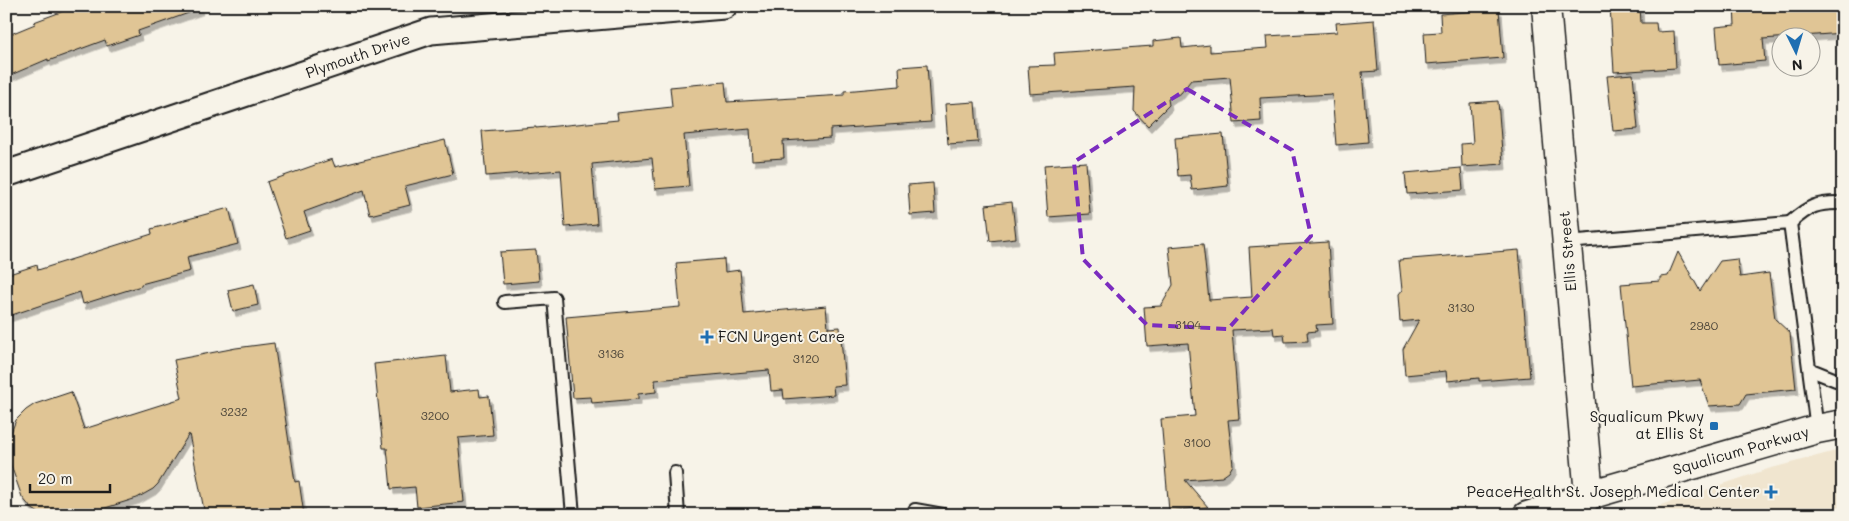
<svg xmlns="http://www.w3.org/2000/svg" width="1849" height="521" font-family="Mali,sans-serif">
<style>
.built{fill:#f0e5cf}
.building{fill:#e0c595;stroke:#1c1c1c;filter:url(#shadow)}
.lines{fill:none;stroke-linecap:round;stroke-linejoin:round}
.service-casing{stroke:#1c1c1c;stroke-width:16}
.minor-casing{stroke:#1c1c1c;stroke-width:29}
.tertiary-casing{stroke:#1c1c1c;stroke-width:31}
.service{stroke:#f7f3e8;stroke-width:12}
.minor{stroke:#f7f3e8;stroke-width:25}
.tertiary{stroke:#f7f3e8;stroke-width:28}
.marked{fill:none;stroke:#7b2cbf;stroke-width:4;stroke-dasharray:10 6;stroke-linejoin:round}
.poi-dot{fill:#1f6fb2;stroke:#f7f3e8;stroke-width:2}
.labels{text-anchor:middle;stroke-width:4;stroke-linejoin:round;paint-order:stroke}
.number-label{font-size:12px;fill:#4d463a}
.street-label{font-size:15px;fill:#1c1c1c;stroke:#f7f3e8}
.poi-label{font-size:15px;fill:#1c1c1c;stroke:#f7f3e8;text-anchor:end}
</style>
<defs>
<filter id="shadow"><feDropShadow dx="3" dy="5.5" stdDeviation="0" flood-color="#0004"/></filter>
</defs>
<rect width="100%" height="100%" fill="#f7f3e8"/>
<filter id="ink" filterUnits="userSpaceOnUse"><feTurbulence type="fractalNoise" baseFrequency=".02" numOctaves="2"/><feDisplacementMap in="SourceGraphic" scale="10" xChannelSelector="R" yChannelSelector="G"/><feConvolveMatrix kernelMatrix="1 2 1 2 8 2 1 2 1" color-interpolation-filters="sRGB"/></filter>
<g filter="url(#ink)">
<polygon class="built" points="1843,449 1843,515 1631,515 1768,469"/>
<g class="building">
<polygon points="77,6 199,6 200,9 138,31 139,35 107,46 105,40 48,61 48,59 6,77 6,36 35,24 34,22"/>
<polygon points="1610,6 1640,6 1641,23 1656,23 1657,32 1674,31 1676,68 1614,72"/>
<polygon points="1734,6 1843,6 1843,33 1763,39 1765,61 1719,65 1716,27 1735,25"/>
<polygon points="1499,9 1503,58 1426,64 1424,33 1441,32 1440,14"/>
<polygon points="1374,20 1378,71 1362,72 1368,142 1336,145 1332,94 1260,98 1261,121 1234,123 1230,77 1191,80 1181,93 1168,99 1169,105 1148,126 1134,111 1135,87 1030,94 1028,66 1055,65 1054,53 1153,46 1153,41 1181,38 1182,48 1210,45 1210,52 1268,48 1267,36 1337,32 1336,23"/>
<polygon points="927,65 931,122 830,129 830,138 783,141 784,158 752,160 750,129 684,135 689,186 655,189 652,158 592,164 597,224 565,227 561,170 486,176 482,131 536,127 536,128 618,120 617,113 672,107 670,87 725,82 727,102 844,95 844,91 900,86 899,67"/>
<polygon points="1633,74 1638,129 1613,131 1607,76"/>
<polygon points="1498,101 1503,164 1462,167 1461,144 1473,143 1470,103"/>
<polygon points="975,102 978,142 948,144 945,104"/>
<polygon points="1223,134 1228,186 1192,190 1190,175 1178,176 1175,138"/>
<polygon points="445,140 453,174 405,186 410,205 370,215 364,190 304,212 310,230 286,238 267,182 332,159 335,167"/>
<polygon points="1086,162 1090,214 1048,217 1044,165"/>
<polygon points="1461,168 1463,190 1407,194 1405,173"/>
<polygon points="933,183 935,213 910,215 908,185"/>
<polygon points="1012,202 1016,238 990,241 986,205"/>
<polygon points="229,208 238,244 187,257 190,271 141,284 141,286 83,304 80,292 6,317 6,275 37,265 38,270 152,234 151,229"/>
<polygon points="1328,242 1333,324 1316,325 1317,331 1307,332 1308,341 1285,342 1284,334 1274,335 1273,328 1232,330 1239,419 1228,420 1233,465 1229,472 1222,477 1185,480 1208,507 1169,511 1161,419 1195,416 1188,343 1147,346 1144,307 1161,306 1173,285 1169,247 1203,244 1209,300 1252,297 1249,247"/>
<polygon points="536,250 539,281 503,284 500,252"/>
<polygon points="1519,250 1530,377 1479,381 1479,378 1447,381 1446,371 1405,375 1403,349 1419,320 1400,322 1398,295 1402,290 1399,260"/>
<polygon points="1678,252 1700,291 1720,261 1737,259 1740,277 1769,273 1775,319 1790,333 1796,389 1746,394 1740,404 1709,406 1700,380 1631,386 1621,284 1660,281 1660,277 1668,276"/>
<polygon points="724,259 725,272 740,270 744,314 826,306 828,328 840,327 845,385 833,386 834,395 784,399 783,390 771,391 769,370 655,380 656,392 638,394 638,399 592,403 591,397 573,398 566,317 680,307 676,263"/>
<polygon points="254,284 258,305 233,311 228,290"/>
<polygon points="274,343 295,482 299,481 304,515 205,515 189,434 158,484 153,489 137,498 83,515 42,515 31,508 22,497 9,460 8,440 16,420 26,410 35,404 71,392 84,429 182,398 174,360 236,348"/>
<polygon points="446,356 450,392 479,389 480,397 489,396 493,435 458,438 464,502 417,507 415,487 391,489 387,448 383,448 374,364"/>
</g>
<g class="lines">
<defs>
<g id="service">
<path d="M1790,223C1809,206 1817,202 1843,203"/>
<polyline points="1567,242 1790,223 1817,429"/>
<polyline points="505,302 554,298 573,515"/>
<polyline points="1811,370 1836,380 1843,379"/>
<polyline points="675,473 678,515"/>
<polyline points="1589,495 1590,515"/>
<polyline points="915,510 943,515"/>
</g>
<g id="minor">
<polyline points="6,174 431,31 724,6"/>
<polyline points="1526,515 1589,495"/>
</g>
<polyline id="tertiary" points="1546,6 1589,495 1817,429 1843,424"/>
</defs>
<use href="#service" class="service-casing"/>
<use href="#minor" class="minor-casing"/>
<use href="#tertiary" class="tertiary-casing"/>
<use href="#service" class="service"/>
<use href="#minor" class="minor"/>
<use href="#tertiary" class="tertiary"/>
</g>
</g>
<path class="marked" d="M1187,89L1292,150L1311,236L1228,329L1147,325L1083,259L1074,162Z"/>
<g class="poi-dot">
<path d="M704.5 329.5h5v5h5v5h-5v5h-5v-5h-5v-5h5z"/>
<rect x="1709" y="421" width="10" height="10" rx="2.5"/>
<path d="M1768.5 484.5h5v5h5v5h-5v5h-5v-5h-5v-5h5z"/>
</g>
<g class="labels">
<g class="number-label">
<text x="1461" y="312">3130</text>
<text x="1188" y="329">3104</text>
<text x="1704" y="330">2980</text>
<text x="611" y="358">3136</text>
<text x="806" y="363">3120</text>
<text x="234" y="416">3232</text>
<text x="435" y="420">3200</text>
<text x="1197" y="447">3100</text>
</g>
<g class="street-label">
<text transform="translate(358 56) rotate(-19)" y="5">Plymouth Drive</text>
<text transform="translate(1568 251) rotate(-95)" y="5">Ellis Street</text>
<text transform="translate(1741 451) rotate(-16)" y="5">Squalicum Parkway</text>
</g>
<g class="poi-label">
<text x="718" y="342" text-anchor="start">FCN Urgent Care</text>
<text x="1704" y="422">Squalicum Pkwy<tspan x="1704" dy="17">at Ellis St</tspan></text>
<text x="1760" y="497">PeaceHealth St. Joseph Medical Center</text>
</g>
</g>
<rect width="1849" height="521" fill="none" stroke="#f7f3e8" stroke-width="25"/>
<rect x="12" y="12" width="1824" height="496" fill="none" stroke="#1c1c1c" stroke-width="2" filter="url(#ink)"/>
<g transform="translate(1796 52) rotate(175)"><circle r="24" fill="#f7f3e8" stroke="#9f9d96"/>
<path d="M0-4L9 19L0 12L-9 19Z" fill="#1f6fb2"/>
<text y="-8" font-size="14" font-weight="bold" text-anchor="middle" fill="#1c1c1c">N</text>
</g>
<path d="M30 484v8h80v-8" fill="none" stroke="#1c1c1c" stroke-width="2.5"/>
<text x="38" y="484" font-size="15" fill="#1c1c1c" stroke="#f7f3e8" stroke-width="4" paint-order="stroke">20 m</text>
</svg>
